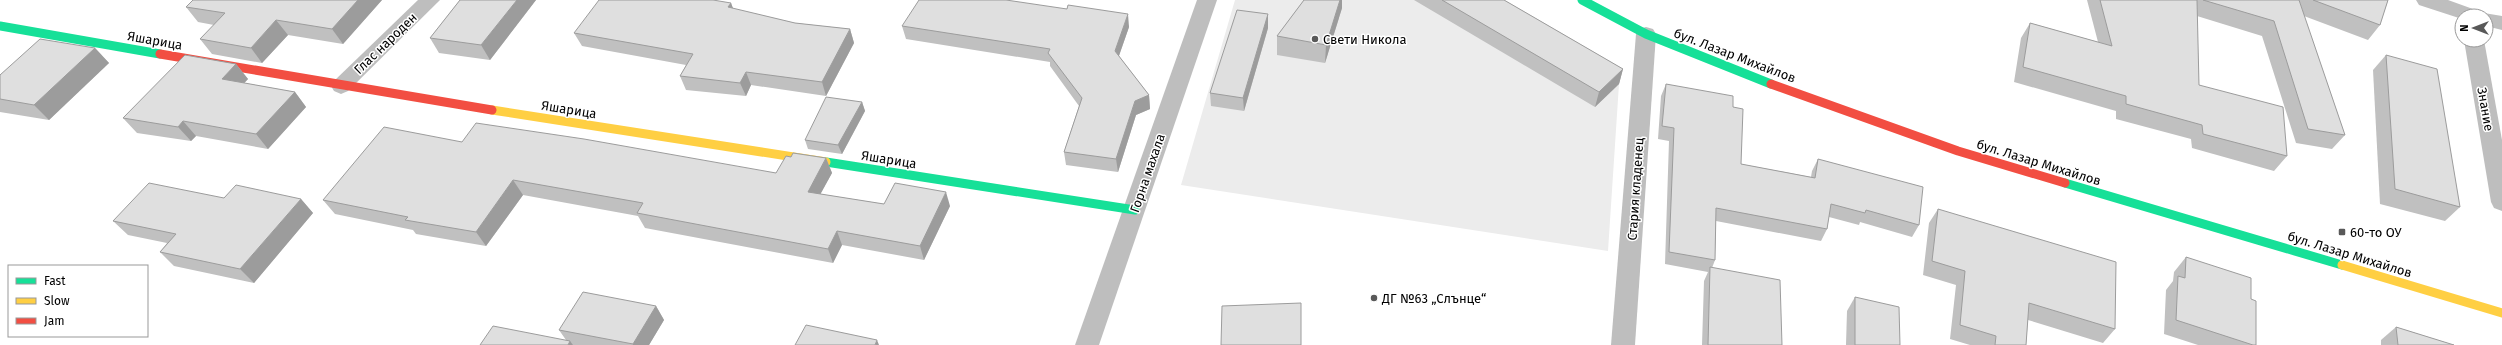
<svg xmlns="http://www.w3.org/2000/svg" width="2502" height="345" font-family="'Fira Sans',sans-serif">
<style>
.green{fill:#ececec}
.lines{fill:none;stroke-linecap:round;stroke-linejoin:round}
.street{fill:#bebebe;fill-rule:evenodd}
.fast{stroke:#16e098;stroke-width:9}
.slow{stroke:#ffcf43;stroke-width:9}
.jam{stroke:#f24e42;stroke-width:9}
.wall{fill:#c0c0c0}
.shaded-wall{fill:#9c9c9c}
.building{fill:#dfdfdf;stroke:#9c9c9c}
.poi-dot{fill:#595959;stroke:#fff;stroke-width:1.5}
.labels{text-anchor:middle;stroke-width:3;stroke-linejoin:round;paint-order:stroke}
.poi-label{font-size:13px;fill:#000;stroke:#fff;text-anchor:start}
.street-label{font-size:13px;fill:#000;stroke:#fff}
</style>
<rect width="100%" height="100%" fill="#fff"/>
<polygon class="green" points="1235,0 1481,0 1509,20 1619,84 1608,251 1181,185"/>
<g class="lines">
<g class="street">
<polygon points="418,0 440,0 348,91 341,94 334,91 331,86 334,81"/>
<polygon points="1197,0 1217,0 1099,345 1075,345"/>
<polygon points="2416,0 2448,0 2484,13 2502,16 2502,30 2486,26 2486,16 2462,16 2462,19 2419,5"/>
<polygon points="1646,27 1653,29 1656,34 1635,345 1611,345 1636,34 1639,29"/>
<polygon points="2464,40 2484,40 2502,140 2502,211 2494,208 2491,202"/>
</g>
<g class="fast">
<polyline points="1582,0 1646,34 1771,84"/>
<polyline points="0,26 160,54"/>
<polyline points="826,162 1135,210"/>
<polyline points="2065,183 2342,265"/>
</g>
<g class="slow">
<polyline points="492,110 826,162"/>
<polyline points="2342,265 2502,313"/>
</g>
<g class="jam">
<polyline points="160,54 492,110"/>
<polyline points="1771,84 1958,151 2065,183"/>
</g>
</g>
<g class="wall">
<polygon points="382,0 343,44 288,35 262,63 212,54 200,39 214,25 198,22 186,7"/>
<polygon points="460,0 536,0 490,60 439,53 430,38"/>
<polygon points="1304,0 1342,0 1342,8 1325,63 1277,55 1277,36"/>
<polygon points="1414,0 1504,0 1623,69 1619,84 1595,107"/>
<polygon points="2087,0 2388,0 2380,25 2368,40 2304,16 2345,135 2332,149 2296,143 2262,36 2197,16 2199,85 2287,156 2274,171 2192,148 2191,139 2116,119 2116,111 2014,82 2021,38 2030,23 2098,42"/>
<polygon points="731,3 733,9 795,23 850,29 854,43 826,96 751,85 746,96 686,90 680,76 686,65 582,46 574,33"/>
<polygon points="1268,14 1268,28 1244,111 1211,106 1210,93"/>
<polygon points="902,26 1129,27 1119,56 1149,95 1150,109 1136,115 1118,172 1066,165 1064,152 1079,106 1050,66 1050,62 906,39"/>
<polygon points="95,48 109,63 49,120 0,112 0,75"/>
<polygon points="2386,55 2460,207 2445,221 2380,204 2373,70"/>
<polygon points="236,64 248,79 244,83 295,92 306,107 268,149 196,136 191,141 137,133 123,118"/>
<polygon points="1666,84 1733,107 1741,164 1811,177 1812,171 1818,159 1919,225 1912,237 1860,222 1859,225 1829,217 1827,229 1821,241 1716,221 1715,260 1712,268 1782,345 1702,345 1704,281 1708,272 1665,264 1669,141 1658,139 1661,96"/>
<polygon points="862,102 865,111 842,154 808,149 805,140"/>
<polygon points="462,142 776,173 791,157 826,158 832,173 820,194 884,204 950,206 924,260 842,245 833,263 645,228 638,216 523,195 486,246 416,234 413,230 335,214 323,200"/>
<polygon points="224,198 301,199 313,213 254,283 174,266 160,252 167,243 128,235 113,221"/>
<polygon points="1938,209 2115,329 2103,343 2028,320 2026,345 1970,345 1950,339 1956,285 1923,275 1929,223"/>
<polygon points="2186,257 2251,299 2256,345 2198,345 2164,334 2166,290 2173,281 2174,272"/>
<polygon points="1855,297 1900,345 1846,345 1847,311"/>
<polygon points="656,306 664,320 649,345 480,345 566,340 559,330"/>
<polygon points="2396,327 2454,345 2381,345 2381,340"/>
</g>
<g class="shaded-wall">
<polygon points="358,0 382,0 343,44 332,29"/>
<polygon points="517,0 536,0 490,60 481,45"/>
<polygon points="1340,0 1342,0 1342,8 1325,63 1326,45"/>
<polygon points="731,3 736,16 728,7"/>
<polygon points="1128,14 1129,27 1116,64 1115,51"/>
<polygon points="1268,14 1268,28 1244,111 1243,98"/>
<polygon points="276,20 288,35 262,63 251,48"/>
<polygon points="850,29 854,43 826,96 822,82"/>
<polygon points="95,48 109,63 49,120 34,105"/>
<polygon points="236,64 248,79 234,94 222,79"/>
<polygon points="1623,69 1619,84 1595,107 1599,92"/>
<polygon points="746,72 751,85 746,96 740,83"/>
<polygon points="295,92 306,107 268,149 256,134"/>
<polygon points="1149,95 1150,109 1136,115 1118,172 1116,159 1135,101"/>
<polygon points="862,102 865,111 842,154 838,145"/>
<polygon points="183,121 196,136 191,141 178,127"/>
<polygon points="826,158 832,173 814,206 808,192"/>
<polygon points="513,180 523,195 486,246 476,232"/>
<polygon points="946,192 950,206 924,260 920,246"/>
<polygon points="301,199 313,213 254,283 240,269"/>
<polygon points="837,231 842,245 833,263 828,249"/>
<polygon points="656,306 664,320 649,345 633,345 633,344"/>
<polygon points="877,340 879,345 875,345"/>
<polygon points="570,341 573,345 568,345"/>
</g>
<g class="building">
<polygon points="193,0 358,0 332,29 276,20 251,48 200,39 225,13 186,7"/>
<polygon points="460,0 517,0 481,45 430,38"/>
<polygon points="599,0 713,0 731,3 728,7 795,23 850,29 822,82 746,72 740,83 680,76 693,54 574,33"/>
<polygon points="919,0 1006,0 1067,9 1068,5 1128,14 1115,51 1149,95 1135,101 1116,159 1064,152 1082,98 1048,53 1050,49 902,26"/>
<polygon points="1304,0 1340,0 1326,45 1277,36"/>
<polygon points="1442,0 1504,0 1623,69 1599,92"/>
<polygon points="2100,0 2197,0 2199,85 2283,107 2287,156 2203,134 2202,125 2126,104 2126,96 2023,67 2030,23 2112,46"/>
<polygon points="2203,0 2299,0 2345,135 2308,129 2274,21"/>
<polygon points="2313,0 2388,0 2380,25"/>
<polygon points="1237,10 1268,14 1243,98 1210,93"/>
<polygon points="40,39 95,48 34,105 0,99 0,75"/>
<polygon points="185,55 236,64 222,79 295,92 256,134 183,121 178,127 123,118"/>
<polygon points="2386,55 2437,69 2460,207 2395,189"/>
<polygon points="1666,84 1733,96 1733,107 1743,109 1741,164 1815,178 1818,159 1923,187 1919,225 1866,210 1865,213 1831,204 1827,229 1716,208 1715,260 1669,252 1674,128 1662,126"/>
<polygon points="826,97 862,102 838,145 805,140"/>
<polygon points="476,123 584,139 776,173 786,156 791,157 793,153 826,158 808,192 884,204 895,183 946,192 920,246 837,231 828,249 637,213 643,203 513,180 476,232 405,220 408,217 323,200 384,127 462,142"/>
<polygon points="149,183 224,198 236,185 301,199 240,269 160,252 176,234 113,221"/>
<polygon points="1938,209 2116,262 2115,329 2029,303 2026,345 1995,345 1996,336 1960,325 1965,271 1932,261"/>
<polygon points="2186,257 2251,278 2251,299 2256,301 2256,345 2253,345 2176,320 2178,276 2185,278"/>
<polygon points="1710,267 1780,280 1782,345 1708,345"/>
<polygon points="583,292 656,306 633,344 559,330"/>
<polygon points="1855,297 1899,307 1900,345 1855,345"/>
<polygon points="1301,303 1301,345 1221,345 1222,306"/>
<polygon points="806,325 877,340 875,345 795,345"/>
<polygon points="493,326 570,341 568,345 480,345"/>
<polygon points="2396,327 2454,345 2398,345"/>
</g>
<g class="poi-dot">
<circle cx="1315" cy="39" r="4"/>
<rect x="2338" y="228" width="8" height="8" rx="2"/>
<circle cx="1374" cy="298" r="4"/>
</g>
<g class="labels">
<g class="poi-label">
<text x="1323" y="44">Свети Никола</text>
<text x="2350" y="237">60-то ОУ</text>
<text x="1382" y="303">ДГ №63 „Слънце“</text>
</g>
<g class="street-label">
<text transform="translate(155 40) rotate(10)" y="5">Яшарица</text>
<text transform="translate(385 43) rotate(-44)" y="5">Глас народен</text>
<text transform="translate(1735 55) rotate(21)" y="5">бул. Лазар Михайлов</text>
<text transform="translate(569 109) rotate(9)" y="5">Яшарица</text>
<text transform="translate(2486 109) rotate(80)" y="5">Знание</text>
<text transform="translate(889 159) rotate(9)" y="5">Яшарица</text>
<text transform="translate(2039 162) rotate(17)" y="5">бул. Лазар Михайлов</text>
<text transform="translate(1147 173) rotate(-71)" y="5">Горна махала</text>
<text transform="translate(1635 189) rotate(-86)" y="5">Стария кладенец</text>
<text transform="translate(2350 254) rotate(17)" y="5">бул. Лазар Михайлов</text>
</g>
</g>
<rect x="8" y="265" width="140" height="72" fill="#ffffff" stroke="#999999"/>
<rect x="16" y="278" width="20" height="6" fill="#16e098" stroke="#999999"/>
<text x="44" y="285" font-size="12" fill="#000000">Fast</text>
<rect x="16" y="298" width="20" height="6" fill="#ffcf43" stroke="#999999"/>
<text x="44" y="305" font-size="12" fill="#000000">Slow</text>
<rect x="16" y="318" width="20" height="6" fill="#f24e42" stroke="#999999"/>
<text x="44" y="325" font-size="12" fill="#000000">Jam</text>
<g transform="translate(2474 28) rotate(270)"><circle r="19" fill="#ffffff" stroke="#999999"/>
<path d="M0-3L7 15L0 10L-7 15Z" fill="#595959"/>
<text y="-6" font-size="11" font-weight="bold" text-anchor="middle" fill="#000000">N</text>
</g>
</svg>
